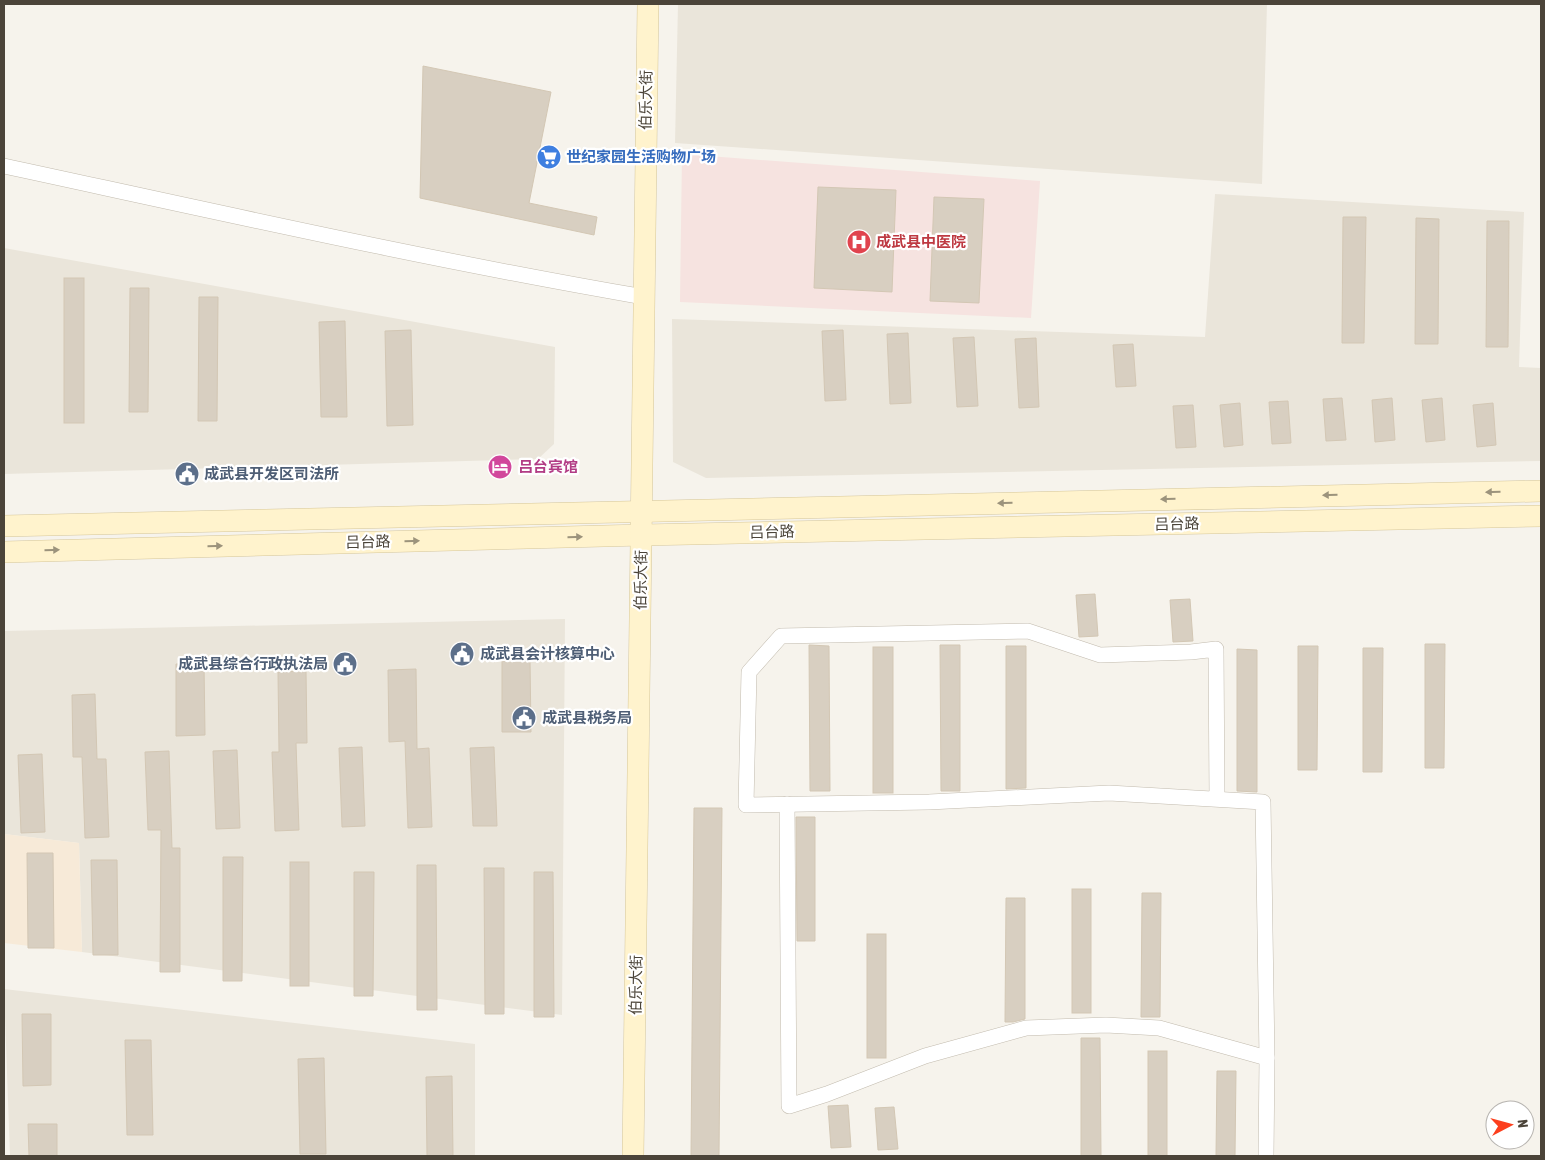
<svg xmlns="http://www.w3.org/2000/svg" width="1545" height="1160" font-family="'Asap Condensed','Noto Sans SC',sans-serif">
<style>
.residential{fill:#eae5da}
.commercial{fill:#f7ead8}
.medical{fill:#f6e3e0}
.building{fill:#d8cfc1;stroke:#d3c7b4}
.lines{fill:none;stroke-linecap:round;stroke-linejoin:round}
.minor-casing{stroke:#c2bbae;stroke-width:16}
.secondary-casing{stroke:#d6c79b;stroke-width:22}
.minor{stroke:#fff;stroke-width:15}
.secondary{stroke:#fff3cd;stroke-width:21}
.oneway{fill:#9c937c}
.labels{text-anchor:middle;stroke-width:4.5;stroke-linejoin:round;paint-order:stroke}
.street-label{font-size:15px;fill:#4b4439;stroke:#fff}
.shop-label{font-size:15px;font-weight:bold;fill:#366cbe;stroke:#fff;text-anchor:start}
.health-label{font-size:15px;font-weight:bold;fill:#be3a42;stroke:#fff;text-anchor:start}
.hotel-label{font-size:15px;font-weight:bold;fill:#b23c85;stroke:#fff;text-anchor:start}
.service-label{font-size:15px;font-weight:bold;fill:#4e5e75;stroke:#fff;text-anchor:start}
</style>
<rect width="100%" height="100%" fill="#f6f3ec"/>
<g class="residential">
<polygon points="678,4 1267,4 1262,184 675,143"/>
<polygon points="1215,194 1524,212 1519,367 1541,368 1541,461 706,478 673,462 672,319 1205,337"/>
<polygon points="4,248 555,347 554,444 538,459 4,474"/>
<polygon points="565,619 562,1015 82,952 79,843 4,834 4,631"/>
<polygon points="4,989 475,1044 475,1156 10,1156"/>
</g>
<polygon class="commercial" points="4,834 79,843 82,952 4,943"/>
<polygon class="medical" points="682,154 1040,181 1031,318 680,302"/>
<g class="building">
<polygon points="423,66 551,92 529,203 597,217 594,235 420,198"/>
<polygon points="818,187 896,190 892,292 814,288"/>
<polygon points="934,197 984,199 979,303 930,301"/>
<polygon points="1343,217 1366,217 1364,343 1342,343"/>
<polygon points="1416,218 1439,219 1438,344 1415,344"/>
<polygon points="1487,221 1509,221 1508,347 1486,347"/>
<rect x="64" y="278" width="20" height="145"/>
<polygon points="130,288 149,288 148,412 129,412"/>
<polygon points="199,297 218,297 217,421 198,421"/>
<polygon points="345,321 347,417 321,417 319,322"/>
<polygon points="411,330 413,425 387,426 385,331"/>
<polygon points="843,330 846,400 825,401 822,331"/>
<polygon points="908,333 911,403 890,404 887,334"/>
<polygon points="974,337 978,406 957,407 953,338"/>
<polygon points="1036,338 1039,407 1019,408 1015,339"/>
<polygon points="1133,344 1136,386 1116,387 1113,345"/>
<polygon points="1342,398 1346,440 1326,441 1323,399"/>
<polygon points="1392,398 1395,440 1375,442 1372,400"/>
<polygon points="1442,398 1445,440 1426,442 1422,400"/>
<polygon points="1288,401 1291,443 1272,444 1269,402"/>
<polygon points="1240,403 1243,445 1224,447 1220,405"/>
<polygon points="1493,403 1496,445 1477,447 1473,405"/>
<polygon points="1193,405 1196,447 1176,448 1173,406"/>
<polygon points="1095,594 1098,636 1079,637 1076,595"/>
<polygon points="1190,599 1193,641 1173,642 1170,600"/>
<polygon points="1425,644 1445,644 1444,768 1425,768"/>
<polygon points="809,645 829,646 830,791 810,791"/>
<polygon points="940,645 960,645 960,791 941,791"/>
<polygon points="1006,646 1026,646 1026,788 1006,789"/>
<polygon points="1298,646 1318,646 1317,770 1298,770"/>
<rect x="873" y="647" width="20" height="146"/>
<polygon points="1363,648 1383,648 1382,772 1363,772"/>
<polygon points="1237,649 1257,650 1257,792 1237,791"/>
<polygon points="530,660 531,732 502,732 502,661"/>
<polygon points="176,664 204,664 205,735 176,736"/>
<polygon points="416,669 417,749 429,748 432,827 408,828 405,741 389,742 388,670"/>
<polygon points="306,671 307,743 296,743 299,830 275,831 272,752 279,752 278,672"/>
<polygon points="95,694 97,759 106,759 109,837 85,838 82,757 73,757 72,695"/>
<polygon points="362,747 365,826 342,827 339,748"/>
<polygon points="494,747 497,826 473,826 470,748"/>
<polygon points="237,750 240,828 216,829 213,751"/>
<polygon points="169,751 172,848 180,848 180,972 160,972 161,830 148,830 145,752"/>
<polygon points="42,754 45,832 21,833 18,755"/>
<polygon points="694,808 722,808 719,1156 691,1156"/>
<polygon points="796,817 815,817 815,941 797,941"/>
<polygon points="27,853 53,853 54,948 28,948"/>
<polygon points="223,857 243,857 242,981 223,981"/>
<polygon points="91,860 117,860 118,955 93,955"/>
<rect x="290" y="862" width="19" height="124"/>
<polygon points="417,865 436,865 437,1010 417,1010"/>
<polygon points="484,868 504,868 504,1014 485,1014"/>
<polygon points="354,872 374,872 373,996 354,996"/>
<polygon points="534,872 553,872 554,1017 534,1017"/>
<rect x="1072" y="889" width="19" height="124"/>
<polygon points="1142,893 1161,893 1160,1017 1141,1017"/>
<polygon points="1006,898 1025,898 1025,1019 1013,1022 1005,1022"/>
<rect x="867" y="934" width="19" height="124"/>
<polygon points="22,1014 51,1014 51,1085 23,1086"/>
<polygon points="1081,1038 1100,1038 1101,1156 1081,1156"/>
<polygon points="125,1040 151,1040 153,1135 127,1135"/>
<rect x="1148" y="1051" width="19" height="105"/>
<polygon points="324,1058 326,1154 300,1154 298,1059"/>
<polygon points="1217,1071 1236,1071 1235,1156 1216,1156"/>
<polygon points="452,1076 453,1156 427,1156 426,1077"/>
<polygon points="848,1105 851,1147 831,1148 828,1106"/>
<polygon points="894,1107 898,1149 878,1150 875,1108"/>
<polygon points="28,1124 57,1124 57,1156 29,1156"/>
</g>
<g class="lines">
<defs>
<g id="minor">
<path d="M4,166C217,212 429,260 644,297"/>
<polyline points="1217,799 1216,649 1191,652 1100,655 1028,631 781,636 749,672 746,805 929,802 1109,793 1263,802 1267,1058"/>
<polyline points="787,804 789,1106 827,1094 925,1056 1026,1028 1106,1025 1159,1028 1267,1058 1266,1156"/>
</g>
<g id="secondary">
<polyline points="4,526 1541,491"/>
<polyline points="4,552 642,535 1541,516"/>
<polyline points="633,1156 648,4"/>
</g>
</defs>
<use href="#minor" class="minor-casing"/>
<use href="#secondary" class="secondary-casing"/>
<use href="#minor" class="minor"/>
<use href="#secondary" class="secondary"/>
</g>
<defs><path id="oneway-solid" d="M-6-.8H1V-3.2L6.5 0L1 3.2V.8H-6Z" transform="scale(1.25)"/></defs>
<g class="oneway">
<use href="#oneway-solid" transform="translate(1493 492) rotate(179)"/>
<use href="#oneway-solid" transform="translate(1330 495) rotate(179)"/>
<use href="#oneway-solid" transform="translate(1168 499) rotate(179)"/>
<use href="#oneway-solid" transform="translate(1005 503) rotate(179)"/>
<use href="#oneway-solid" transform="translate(575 537) rotate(-1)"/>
<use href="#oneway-solid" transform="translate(412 541) rotate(-1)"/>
<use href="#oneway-solid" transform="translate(215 546) rotate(-1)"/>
<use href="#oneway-solid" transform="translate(52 550) rotate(-1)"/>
</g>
<defs>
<symbol id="supermarket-disc" viewBox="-11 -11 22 22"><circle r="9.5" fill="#3f7fe0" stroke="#fff"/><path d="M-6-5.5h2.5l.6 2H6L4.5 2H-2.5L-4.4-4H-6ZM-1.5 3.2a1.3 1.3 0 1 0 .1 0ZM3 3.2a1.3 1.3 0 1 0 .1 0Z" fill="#fff"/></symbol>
<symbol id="hospital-disc" viewBox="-11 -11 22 22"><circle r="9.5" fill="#e0444e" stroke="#fff"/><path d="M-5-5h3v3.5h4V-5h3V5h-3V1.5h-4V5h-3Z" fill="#fff"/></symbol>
<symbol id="hotel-disc" viewBox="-11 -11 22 22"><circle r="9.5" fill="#d1479c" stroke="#fff"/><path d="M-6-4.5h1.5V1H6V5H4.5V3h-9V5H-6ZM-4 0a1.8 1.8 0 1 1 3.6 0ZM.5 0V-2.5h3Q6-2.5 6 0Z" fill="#fff"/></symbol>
<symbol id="civic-disc" viewBox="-11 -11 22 22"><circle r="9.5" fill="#5c6f8a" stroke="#fff"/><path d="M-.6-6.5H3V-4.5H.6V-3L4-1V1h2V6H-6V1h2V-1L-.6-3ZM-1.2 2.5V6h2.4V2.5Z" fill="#fff"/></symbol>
</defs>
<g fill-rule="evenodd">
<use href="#supermarket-disc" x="535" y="143" width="28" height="28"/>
<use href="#hospital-disc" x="845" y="228" width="28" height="28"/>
<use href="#hotel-disc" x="486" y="453" width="28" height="28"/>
<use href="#civic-disc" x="173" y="460" width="28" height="28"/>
<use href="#civic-disc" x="448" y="640" width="28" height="28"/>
<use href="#civic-disc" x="331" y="650" width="28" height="28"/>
<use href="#civic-disc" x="510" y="704" width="28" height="28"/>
</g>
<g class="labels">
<g class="street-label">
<text transform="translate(646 100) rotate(-89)" y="5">伯乐大街</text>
<text transform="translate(1177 524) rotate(-1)" y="5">吕台路</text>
<text transform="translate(772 532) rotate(-1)" y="5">吕台路</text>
<text transform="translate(368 542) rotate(-1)" y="5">吕台路</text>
<text transform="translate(641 580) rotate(-89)" y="5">伯乐大街</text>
<text transform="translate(636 985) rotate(-89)" y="5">伯乐大街</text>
</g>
<g class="shop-label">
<text x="566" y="162">世纪家园生活购物广场</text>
</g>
<g class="health-label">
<text x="876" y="247">成武县中医院</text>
</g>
<g class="hotel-label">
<text x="518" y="472">吕台宾馆</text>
</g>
<g class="service-label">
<text x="204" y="479">成武县开发区司法所</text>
<text x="480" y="659">成武县会计核算中心</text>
<text x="328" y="669" text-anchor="end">成武县综合行政执法局</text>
<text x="542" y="723">成武县税务局</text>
</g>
</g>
<rect width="1545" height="1160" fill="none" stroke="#4b4439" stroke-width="10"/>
<g transform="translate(1510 1125) rotate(84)"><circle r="24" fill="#ffffff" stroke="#b7b4b0"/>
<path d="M0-4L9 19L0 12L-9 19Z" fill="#fc3f1d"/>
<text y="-8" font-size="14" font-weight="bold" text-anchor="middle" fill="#4b4439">N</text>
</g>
</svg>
